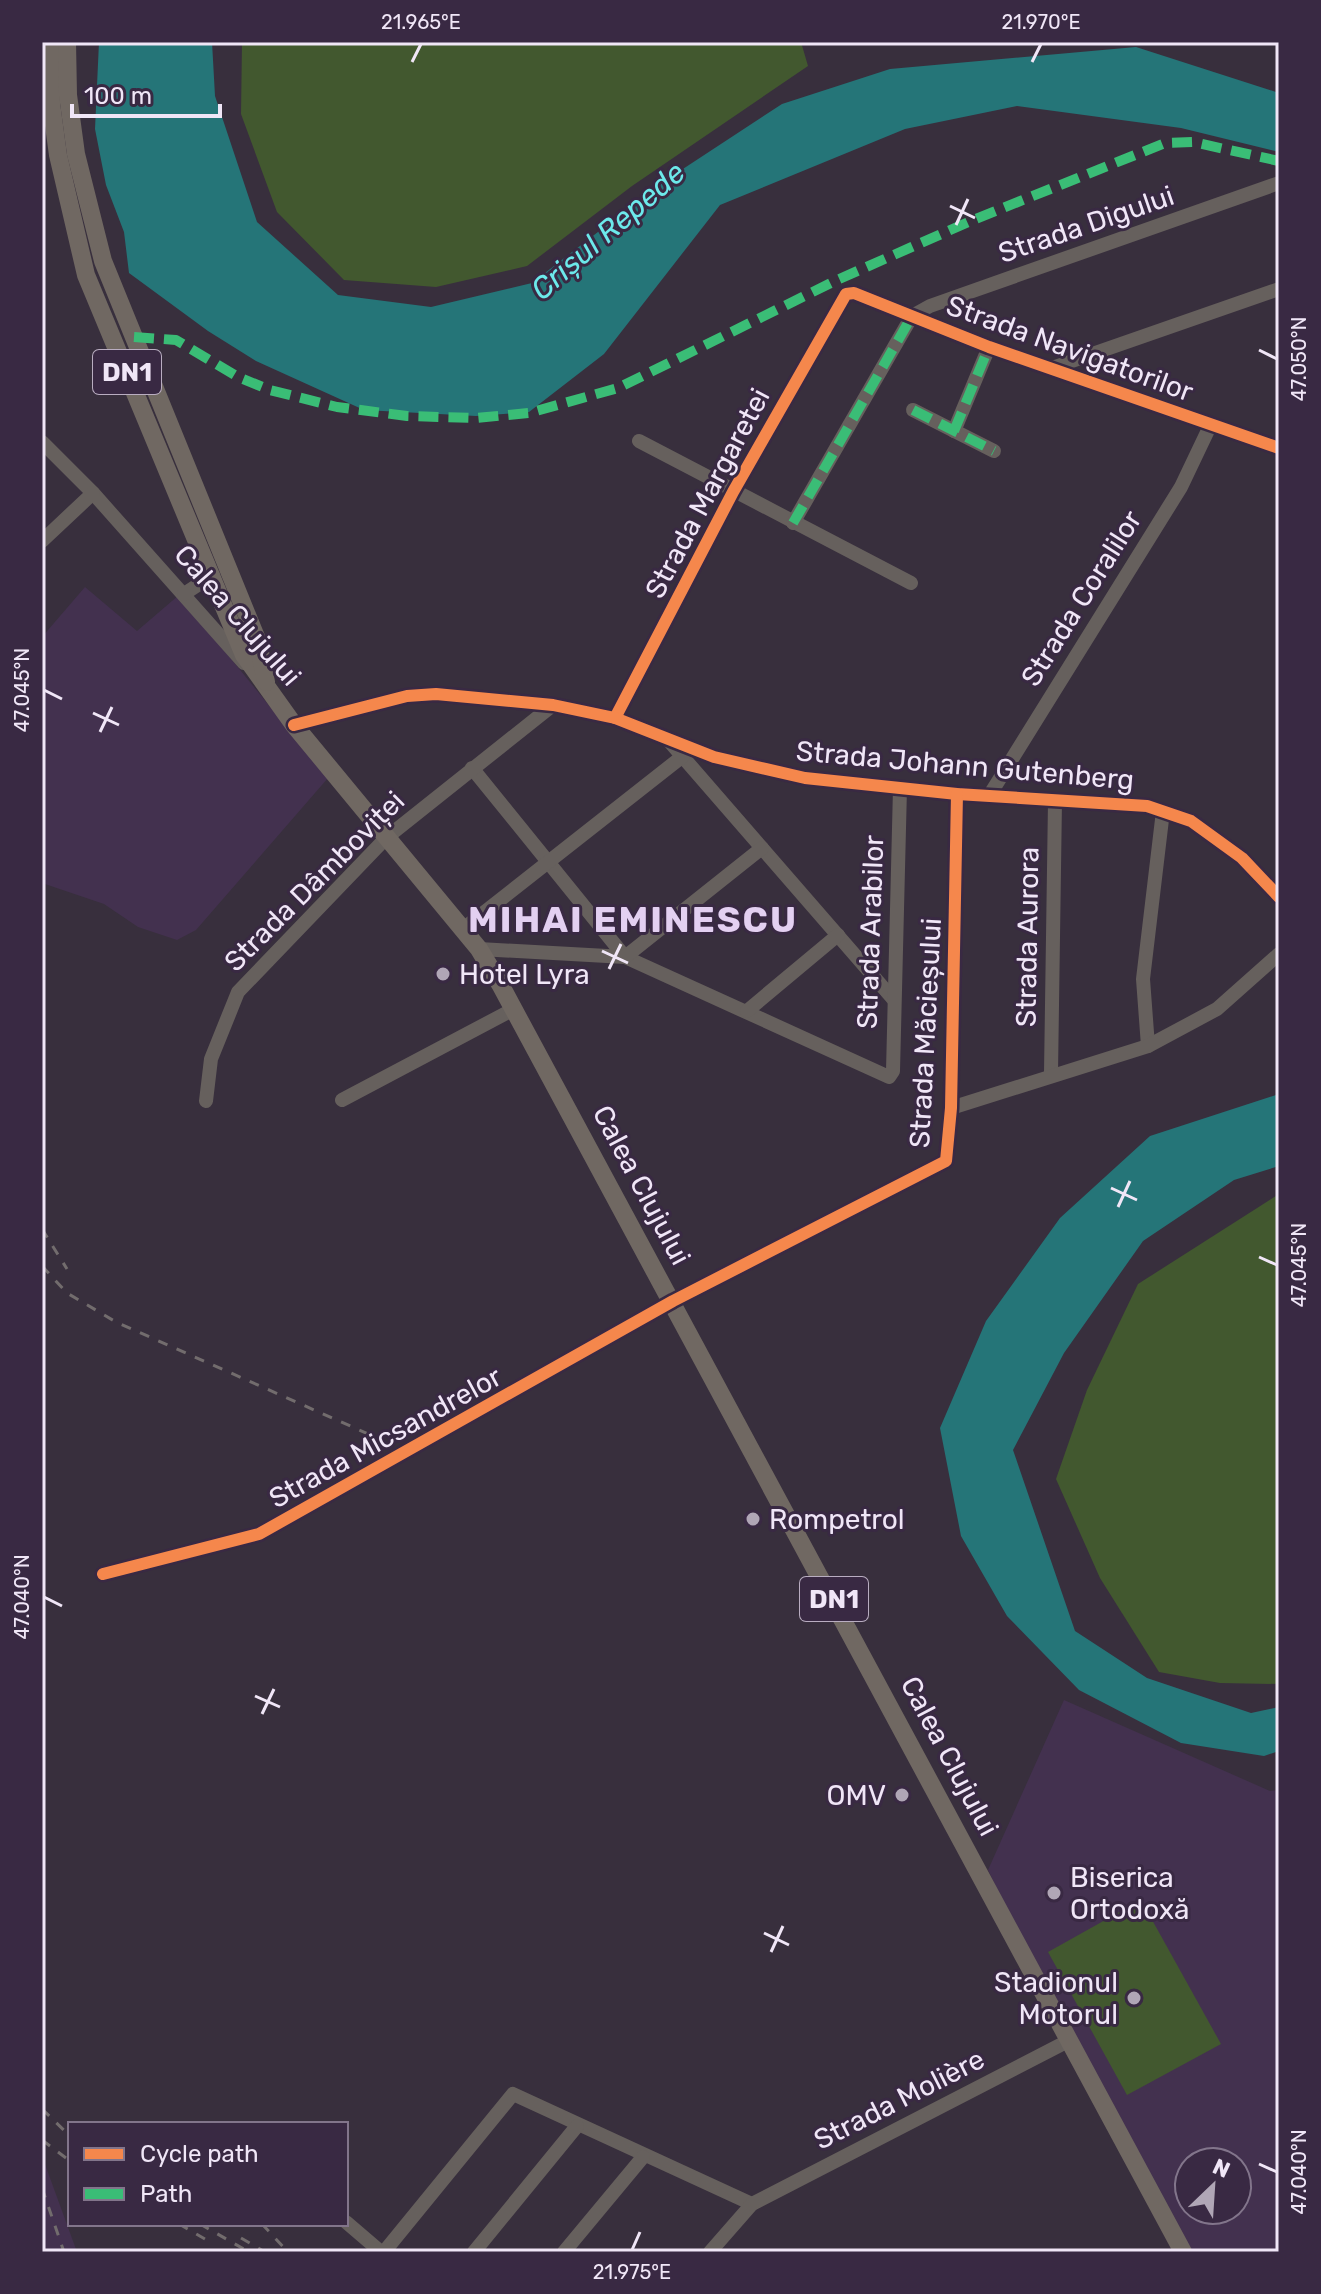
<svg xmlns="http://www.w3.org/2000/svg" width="1321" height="2294" font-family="Rubik,sans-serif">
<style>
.built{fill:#43314f;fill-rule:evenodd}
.green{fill:#42582f}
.water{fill:#257578}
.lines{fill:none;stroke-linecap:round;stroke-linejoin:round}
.minor{stroke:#66605d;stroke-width:14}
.major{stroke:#706862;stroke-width:18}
.rail{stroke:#726c6d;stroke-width:3;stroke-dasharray:10 10;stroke-linecap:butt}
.quiet{stroke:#3abd76;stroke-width:10;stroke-dasharray:20 10;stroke-linecap:butt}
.cycleway-casing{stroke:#392943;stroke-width:17}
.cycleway{stroke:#f5874c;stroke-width:12}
.ticks{fill:none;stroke:#f0e6f7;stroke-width:3}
.poi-dot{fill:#b0a6b6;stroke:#392943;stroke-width:3}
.labels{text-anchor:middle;stroke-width:6;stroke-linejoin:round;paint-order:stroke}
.shield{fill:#392943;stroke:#b9adc1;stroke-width:2}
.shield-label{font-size:26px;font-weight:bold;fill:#f0e6f7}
.street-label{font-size:28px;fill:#f0e6f7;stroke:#392943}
.poi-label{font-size:28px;fill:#f0e6f7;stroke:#392943;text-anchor:start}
.water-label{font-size:30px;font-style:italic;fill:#6ce9eb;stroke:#392943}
.district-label{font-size:36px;font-weight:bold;letter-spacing:2px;fill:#e3d0f1;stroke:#392943}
.neatline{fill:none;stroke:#f0e6f7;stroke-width:3}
.ticks-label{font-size:20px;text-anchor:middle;fill:#f0e6f7}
</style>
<rect width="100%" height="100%" fill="#382f3d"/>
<g class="built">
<polygon points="85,587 137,631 179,595 328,778 196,930 177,940 138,927 104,904 42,883 42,637"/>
<path d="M1064,1700L1270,1791L1279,1790V2252H1185L1070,2040L988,1870ZM1189,2162H1237V2210H1189Z"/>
<polygon points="42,2156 77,2252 42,2252"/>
</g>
<g class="green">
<polygon points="242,42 801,42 808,66 632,186 527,266 436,287 344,280 277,212 241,114"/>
<polygon points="1279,1194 1279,1684 1220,1683 1159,1672 1100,1578 1056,1479 1087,1390 1138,1284"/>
<polygon points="1141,1900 1221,2044 1127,2095 1048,1952"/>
</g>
<g class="water">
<polygon points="99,42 212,42 215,96 257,222 338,295 431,307 532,283 660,184 782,104 890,69 1136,47 1279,93 1279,152 1181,128 1017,106 905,129 720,205 604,354 529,412 476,416 364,410 256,361 208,331 129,273 124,232 106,185 95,129"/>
<polygon points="1279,1094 1279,1166 1234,1180 1143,1241 1064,1353 1013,1450 1075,1631 1147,1678 1251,1713 1279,1707 1279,1751 1264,1756 1181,1743 1079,1690 1007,1616 961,1536 940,1428 986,1321 1060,1218 1150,1136"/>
</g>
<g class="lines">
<g class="minor">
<polyline points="1052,368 1279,289"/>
<polyline points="913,410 994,451"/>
<polyline points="954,431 989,347"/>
<polyline points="639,441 911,583"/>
<polyline points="42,442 93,493 244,663"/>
<polyline points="793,523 912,316 930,306 1279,183"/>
<polyline points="42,541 93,493"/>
<polyline points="184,594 213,575"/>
<polyline points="615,718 733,492 846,294 854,293 989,347 1279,448"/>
<polyline points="294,725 407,696 436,694 553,705 615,718 714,757 805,778 957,794 1147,806 1191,821 1242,858 1279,897"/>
<polyline points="669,741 894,1000"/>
<polyline points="472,768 625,957"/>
<polyline points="989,796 1181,487 1211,424"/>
<polyline points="463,929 683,756"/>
<polyline points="479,949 625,957 889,1077 893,1071 900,788"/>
<polyline points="625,957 762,848"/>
<polyline points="747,1011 838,935"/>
<polyline points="1148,1046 1143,979 1163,811"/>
<polyline points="1051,1073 1055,801"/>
<polyline points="342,1100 514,1009"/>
<polyline points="206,1101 211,1059 238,992 386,838 553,705"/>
<polyline points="951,1108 1148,1046 1217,1009 1279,954"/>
<polyline points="103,1574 259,1534 673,1301 946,1161 951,1108 957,794"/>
<polyline points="346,2222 381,2252"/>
<polyline points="384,2252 513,2094 752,2204"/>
<polyline points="474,2252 577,2126"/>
<polyline points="564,2252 643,2157"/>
<polyline points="710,2252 752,2204 1070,2040"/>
</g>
<g class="major">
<polyline points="50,42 51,103 58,155 86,275 244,655 294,725 479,949 500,984 1183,2252"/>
<polyline points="67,42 68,95 76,154 103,261 258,642 266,682"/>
</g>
<g class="rail">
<polyline points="42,1229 67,1269"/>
<polyline points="42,1266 67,1293 116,1322 375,1437"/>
<polyline points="42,2109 70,2136"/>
<polyline points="42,2140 70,2161"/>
<polyline points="42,2188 64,2252"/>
<polyline points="179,2224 210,2242"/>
<polyline points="200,2224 249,2252"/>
<polyline points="262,2224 288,2252"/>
<polyline points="241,2238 265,2252"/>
</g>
<g class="quiet">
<polyline points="134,337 176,340 238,377 270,390 337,407 407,416 476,418 529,413 618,388 837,280 973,220 1165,143 1193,142 1279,161"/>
<polyline points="913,410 994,451"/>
<polyline points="954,431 989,347"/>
<polyline points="793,523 912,316"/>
</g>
<defs>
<g id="cycleway">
<polyline points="615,718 733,492 846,294 854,293 989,347 1279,448"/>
<polyline points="294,725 407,696 436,694 553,705 615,718 714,757 805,778 957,794 1147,806 1191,821 1242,858 1279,897"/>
<polyline points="103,1574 259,1534 673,1301 946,1161 951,1108 957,794"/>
</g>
</defs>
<use href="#cycleway" class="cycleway-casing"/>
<use href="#cycleway" class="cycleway"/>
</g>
<path class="ticks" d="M412,62L421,44M1032,62L1041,44M950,206L975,218M956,225L968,199M1259,350L1277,359M44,690L62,699M93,713L119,725M100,732L112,707M602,951L628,963M609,969L621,944M1111,1188L1137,1200M1118,1207L1130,1181M1259,1257L1277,1265M44,1597L62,1606M255,1696L280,1707M262,1714L274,1689M764,1933L789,1945M771,1952L783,1926M1259,2164L1277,2172M632,2250L640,2232"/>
<g class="poi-dot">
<circle cx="443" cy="974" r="8"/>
<circle cx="753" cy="1519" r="8"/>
<circle cx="902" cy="1795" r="8"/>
<circle cx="1054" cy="1893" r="8"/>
<circle cx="1134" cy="1998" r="8"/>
</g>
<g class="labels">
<g class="shield">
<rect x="93" y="350" width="68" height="44" rx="6"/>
<rect x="800" y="1577" width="68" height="44" rx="6"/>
</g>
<g class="shield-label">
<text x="127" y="381">DN1</text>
<text x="834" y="1608">DN1</text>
</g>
<g class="street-label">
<text transform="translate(1086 224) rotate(-19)" y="10">Strada Digului</text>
<text transform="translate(1070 348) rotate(20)" y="10">Strada Navigatorilor</text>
<text transform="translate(707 493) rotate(-62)" y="10">Strada Margaretei</text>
<text transform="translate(1081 598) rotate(-58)" y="10">Strada Coralilor</text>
<text transform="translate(238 615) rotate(49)" y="10">Calea Clujului</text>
<text transform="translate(965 765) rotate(5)" y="10">Strada Johann Gutenberg</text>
<text transform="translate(314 881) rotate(-45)" y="10">Strada Dâmboviței</text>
<text transform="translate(870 932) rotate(-88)" y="10">Strada Arabilor</text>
<text transform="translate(1027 937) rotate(-89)" y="10">Strada Aurora</text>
<text transform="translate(925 1033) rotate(-87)" y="10">Strada Măcieșului</text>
<text transform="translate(642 1185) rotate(62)" y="10">Calea Clujului</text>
<text transform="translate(385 1437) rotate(-29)" y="10">Strada Micsandrelor</text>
<text transform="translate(950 1756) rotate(62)" y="10">Calea Clujului</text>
<text transform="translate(899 2099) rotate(-27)" y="10">Strada Molière</text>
</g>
<g class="poi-label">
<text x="459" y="984">Hotel Lyra</text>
<text x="769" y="1529">Rompetrol</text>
<text x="886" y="1805" text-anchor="end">OMV</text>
<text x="1070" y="1887">Biserica<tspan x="1070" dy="32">Ortodoxă</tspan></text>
<text x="1118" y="1992" text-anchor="end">Stadionul<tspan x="1118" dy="32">Motorul</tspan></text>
</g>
<g class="water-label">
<text transform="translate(608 231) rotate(-41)" y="10">Crișul Repede</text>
</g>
<g class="district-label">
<text x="633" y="932">MIHAI EMINESCU</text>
</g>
</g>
<rect width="1321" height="2294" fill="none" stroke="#392943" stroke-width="88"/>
<rect x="68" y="2122" width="280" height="104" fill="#392943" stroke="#82758b" stroke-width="2"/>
<rect x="84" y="2148" width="40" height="12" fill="#f5874c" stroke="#82758b" stroke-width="2"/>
<text x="140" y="2162" font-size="24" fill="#f0e6f7">Cycle path</text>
<rect x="84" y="2188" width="40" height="12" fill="#3abd76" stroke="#82758b" stroke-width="2"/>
<text x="140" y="2202" font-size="24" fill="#f0e6f7">Path</text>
<g transform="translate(1213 2186) rotate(25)"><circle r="38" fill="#392943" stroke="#82758b" stroke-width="2"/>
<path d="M0-6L14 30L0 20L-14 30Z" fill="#b0a6b6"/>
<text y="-12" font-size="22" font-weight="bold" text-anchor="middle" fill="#f0e6f7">N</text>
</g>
<path d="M72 104v12h148v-12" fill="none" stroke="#f0e6f7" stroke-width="4"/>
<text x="84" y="104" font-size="24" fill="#f0e6f7" stroke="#392943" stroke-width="6" paint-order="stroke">100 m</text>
<rect x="44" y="44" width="1233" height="2206" class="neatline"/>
<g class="ticks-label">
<text x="421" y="29">21.965°E</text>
<text x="1041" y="29">21.970°E</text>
<text transform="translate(1299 359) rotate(-90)" y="7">47.050°N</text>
<text transform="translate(22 690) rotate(-90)" y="7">47.045°N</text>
<text transform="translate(1299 1265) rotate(-90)" y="7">47.045°N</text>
<text transform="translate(22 1597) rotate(-90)" y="7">47.040°N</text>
<text transform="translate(1299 2172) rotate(-90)" y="7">47.040°N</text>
<text x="632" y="2279">21.975°E</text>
</g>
</svg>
